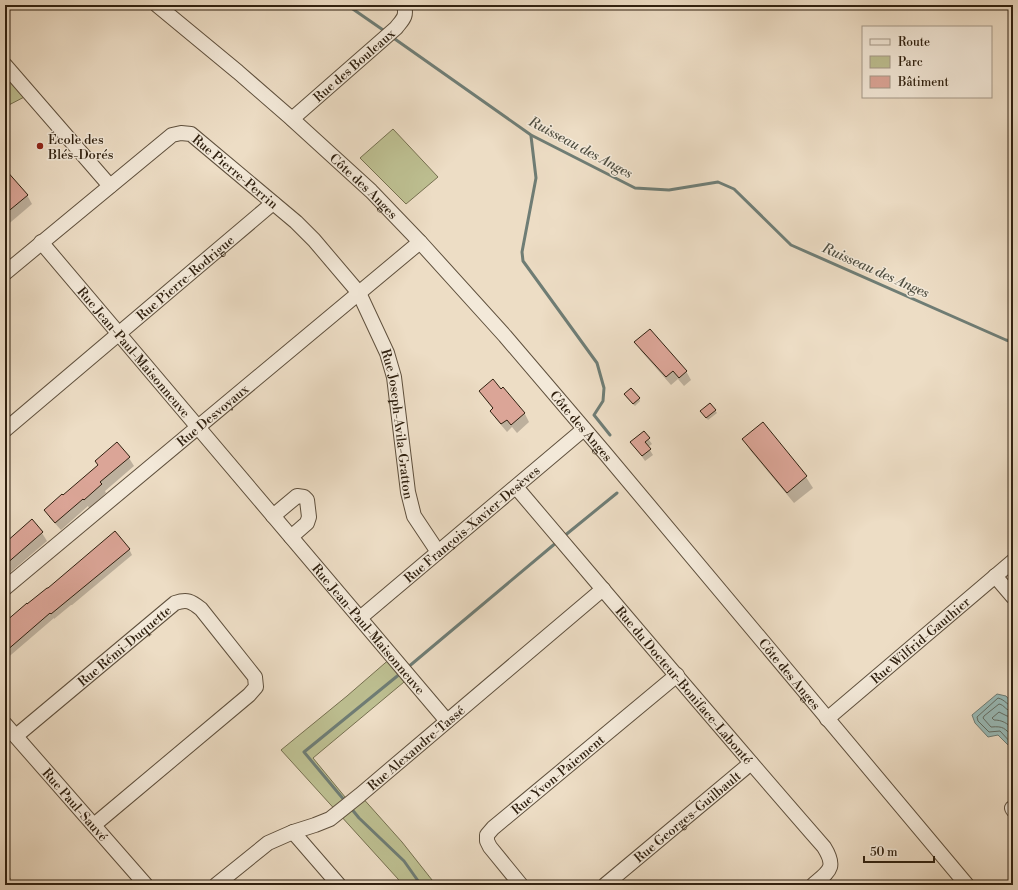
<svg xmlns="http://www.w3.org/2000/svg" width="1018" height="890" font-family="'Libre Bodoni',serif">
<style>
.green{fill:#bdbf91;stroke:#767050}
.water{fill:#99bbb8;stroke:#6f7d75}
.shadow{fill:#0003}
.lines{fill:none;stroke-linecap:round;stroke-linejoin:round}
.shore{stroke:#646e64;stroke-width:1}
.stream{stroke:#6f7d75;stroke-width:3}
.building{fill:#dba597;stroke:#302110}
.minor-casing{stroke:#5f503d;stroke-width:16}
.minor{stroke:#f3e9d9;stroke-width:14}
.rail{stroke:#302110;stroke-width:3;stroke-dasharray:7 7;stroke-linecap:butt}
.poi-dot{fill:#8f2418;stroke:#f3e9d9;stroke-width:1.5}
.labels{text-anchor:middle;stroke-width:3;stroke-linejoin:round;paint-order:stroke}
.street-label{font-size:13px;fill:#302110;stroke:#f3e9d9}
.poi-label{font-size:13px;fill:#302110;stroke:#f3e9d9;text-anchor:start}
.water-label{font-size:14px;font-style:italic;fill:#504f42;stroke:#f3e9d9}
</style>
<rect width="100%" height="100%" fill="#edddc5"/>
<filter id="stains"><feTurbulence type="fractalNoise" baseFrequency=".005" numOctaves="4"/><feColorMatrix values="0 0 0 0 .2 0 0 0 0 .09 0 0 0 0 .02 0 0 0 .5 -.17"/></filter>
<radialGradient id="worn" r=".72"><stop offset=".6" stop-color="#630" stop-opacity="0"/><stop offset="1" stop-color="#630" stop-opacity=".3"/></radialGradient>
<g class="green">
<polygon points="5,70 30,94 5,107"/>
<polygon points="393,129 438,177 406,204 360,158"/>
<polygon points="392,657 410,677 313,758 350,803 360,795 402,842 436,885 402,885 398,879 281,750 347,696"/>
</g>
<polygon class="water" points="997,694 1006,696 1013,704 1013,750 998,735 988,737 975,723 972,715"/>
<g class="shadow">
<polygon points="5,171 27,195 32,204 5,227"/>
<polygon points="636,342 686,371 691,380 684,386 678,379 671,385 641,351"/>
<polygon points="503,389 525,414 529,422 517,433 512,427 507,432 496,419 491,411 493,409 485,399 480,391"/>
<polygon points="626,397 639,398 640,401 635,406"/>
<polygon points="715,410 717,413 708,420 703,414"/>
<polygon points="644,433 652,444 648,447 653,455 645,461 632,442"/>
<polygon points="744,439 806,477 813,488 794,503 750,450"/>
<polygon points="129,458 134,466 105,491 106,493 89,508 88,506 61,530 50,518 45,510 63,497 99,466 96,461"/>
<polygon points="32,521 42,533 47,541 5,577 5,544"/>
<polygon points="129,549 132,555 72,605 71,605 54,619 54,618 5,660 5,623"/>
</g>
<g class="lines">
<g class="shore">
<path d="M1013,706C1007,706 1006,700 998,698L977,717L978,721L989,732L1000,731L1013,745"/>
<path d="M1013,711C1005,711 1005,705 999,704L984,716L983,718L991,727C1004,726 1004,728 1013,737"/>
<path d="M1013,717L1007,716L999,712L992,718L994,720C1002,720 1007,723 1013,729"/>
</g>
<g class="stream">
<polyline points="347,5 386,32"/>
<polyline points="392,37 531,135 635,188 669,190 718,182 734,189 791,245 1006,340 1013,342"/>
<polyline points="531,136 536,178 522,252 523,261 597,363 604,388 603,401 594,415 610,435"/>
<polyline points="563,537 617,493"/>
<polyline points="407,668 557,542"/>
<polyline points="345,801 304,752 401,673"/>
<polyline points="350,807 359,818 404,861 421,885"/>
</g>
</g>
<g class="building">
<polygon points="5,169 28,195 5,214"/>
<polygon points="650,329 687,371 679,378 673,371 666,377 634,342"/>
<polygon points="493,379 501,389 503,387 525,413 511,425 507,420 501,424 490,411 493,408 479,391"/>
<polygon points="631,388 640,398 633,404 624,394"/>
<polygon points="710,403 716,410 706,418 700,411"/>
<polygon points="763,422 807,476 787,493 742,439"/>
<polygon points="644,431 650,438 645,442 651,449 642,456 630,442"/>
<polygon points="117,442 130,457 100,482 102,484 84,500 83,499 55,523 44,510 62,494 63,495 98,465 95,461"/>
<polygon points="32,519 43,532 5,565 5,543"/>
<polygon points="115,531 130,549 68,600 51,614 50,613 5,652 5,622 27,603 27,604 47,588 48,588"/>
</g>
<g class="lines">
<defs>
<g id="minor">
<path id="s1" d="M157,5L238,72L292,119L371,191L420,242L505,336L604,452L967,885"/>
<polyline points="5,65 110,186"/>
<path id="s2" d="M292,119L396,28C403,19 407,17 404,5"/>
<path id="s3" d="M41,242L447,721"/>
<path id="s4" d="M5,273L172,135L181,133L191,134L296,222L314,240L359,293L387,353L394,377L408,492L414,516L438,552"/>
<path id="s5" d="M5,430L273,203"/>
<path id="s6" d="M516,487C618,607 720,728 824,847C837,868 829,871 813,885"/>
<polyline points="273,516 297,496 304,497 307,500 309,517 307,523 291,537"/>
<polyline points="995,576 1013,597"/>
<path id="s7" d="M5,588L420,242"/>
<path id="s8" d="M360,618L584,429"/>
<path id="s9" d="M827,719L1013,561"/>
<path id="s10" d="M5,724L146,885"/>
<path id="s11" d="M16,736L175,603C187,599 191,601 201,609L255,677L256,687L249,695L94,825"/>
<polyline points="1012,808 1013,810"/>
<polyline points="293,832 339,885"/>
<path id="s12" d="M216,885L268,843L293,832L315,825L330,819L360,795L603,589"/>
<path id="s13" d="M521,885L490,847L487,841V835L493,828L677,675"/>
<path id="s14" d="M605,885L751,763"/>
</g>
</defs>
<use href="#minor" class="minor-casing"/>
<use href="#minor" class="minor"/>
<polyline class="rail" points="5,874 14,885"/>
</g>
<circle class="poi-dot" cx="40" cy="146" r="4"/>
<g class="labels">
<g class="street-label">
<text dy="5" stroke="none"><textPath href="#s2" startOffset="82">Rue des Bouleaux</textPath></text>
<text dy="5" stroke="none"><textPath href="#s4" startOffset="294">Rue Pierre-Perrin</textPath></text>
<text dy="5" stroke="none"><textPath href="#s1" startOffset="275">Côte des Anges</textPath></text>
<text dy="5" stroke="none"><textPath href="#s5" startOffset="236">Rue Pierre-Rodrigue</textPath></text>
<text dy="5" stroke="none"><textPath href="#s3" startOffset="144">Rue Jean-Paul-Maisonneuve</textPath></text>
<text dy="5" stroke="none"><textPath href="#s7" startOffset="270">Rue Desvoyaux</textPath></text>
<text dy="5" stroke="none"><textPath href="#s4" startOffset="606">Rue Joseph-Avila-Gratton</textPath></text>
<text dy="5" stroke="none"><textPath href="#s1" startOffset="599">Côte des Anges</textPath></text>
<text dy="5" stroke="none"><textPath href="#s8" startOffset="146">Rue François-Xavier-Desèves</textPath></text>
<text dy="5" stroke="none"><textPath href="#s3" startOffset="507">Rue Jean-Paul-Maisonneuve</textPath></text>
<text dy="5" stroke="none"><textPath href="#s9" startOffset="122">Rue Wilfrid-Gauthier</textPath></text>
<text dy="5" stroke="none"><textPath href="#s11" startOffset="141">Rue Rémi-Duquette</textPath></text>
<text dy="5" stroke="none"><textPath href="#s1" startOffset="923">Côte des Anges</textPath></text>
<text dy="5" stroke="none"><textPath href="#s6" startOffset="260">Rue du Docteur-Boniface-Labonté</textPath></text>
<text dy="5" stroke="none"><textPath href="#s12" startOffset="245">Rue Alexandre-Tassé</textPath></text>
<text dy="5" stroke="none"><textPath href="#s13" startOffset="155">Rue Yvon-Paiement</textPath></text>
<text dy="5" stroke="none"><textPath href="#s10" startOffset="107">Rue Paul-Sauvé</textPath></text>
<text dy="5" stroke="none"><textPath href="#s14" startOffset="107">Rue Georges-Guilbault</textPath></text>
</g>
<g class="poi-label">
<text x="48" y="144">École des<tspan x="48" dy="15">Blés-Dorés</tspan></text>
</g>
<g class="water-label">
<text transform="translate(581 147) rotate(28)" y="5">Ruisseau des Anges</text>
<text transform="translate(876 270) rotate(24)" y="5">Ruisseau des Anges</text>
</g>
</g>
<rect width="1018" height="890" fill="none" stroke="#edddc5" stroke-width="20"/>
<rect x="6" y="6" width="1006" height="878" fill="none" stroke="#302110" stroke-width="2"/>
<rect x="10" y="10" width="998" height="870" fill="none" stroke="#302110"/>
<rect x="862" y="26" width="130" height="72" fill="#f3e9d9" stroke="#a59989"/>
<rect x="870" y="39" width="20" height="6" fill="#f3e9d9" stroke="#a59989"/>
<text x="898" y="46" font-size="12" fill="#302110">Route</text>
<rect x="870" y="56" width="20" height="12" fill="#bdbf91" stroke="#a59989"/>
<text x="898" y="66" font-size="12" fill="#302110">Parc</text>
<rect x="870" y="76" width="20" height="12" fill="#dba597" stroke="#a59989"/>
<text x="898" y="86" font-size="12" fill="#302110">Bâtiment</text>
<path d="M864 856v6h70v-6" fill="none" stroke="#302110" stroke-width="2"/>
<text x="870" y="856" font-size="12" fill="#302110" stroke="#f3e9d9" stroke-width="3" paint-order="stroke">50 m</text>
<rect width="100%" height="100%" filter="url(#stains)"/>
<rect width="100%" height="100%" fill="url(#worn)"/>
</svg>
